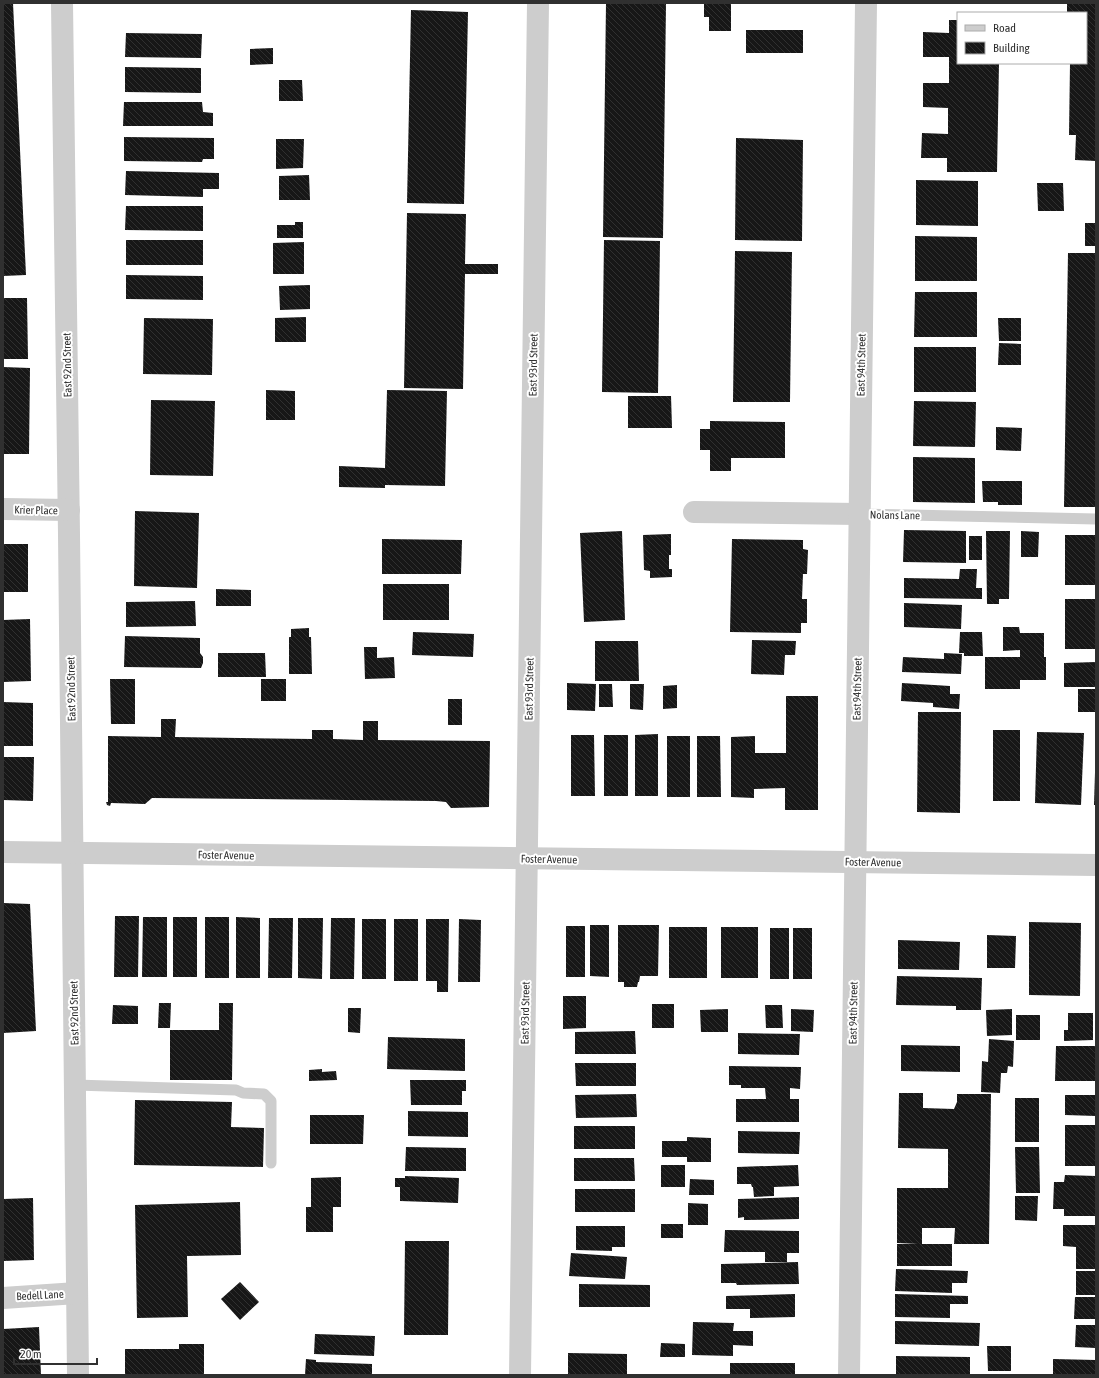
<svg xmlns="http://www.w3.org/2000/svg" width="1099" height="1378" font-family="'Asap Condensed',sans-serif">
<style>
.building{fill:url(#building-back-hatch)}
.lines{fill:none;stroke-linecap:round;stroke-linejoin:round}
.service{stroke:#cdcdcd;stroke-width:11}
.minor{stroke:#cdcdcd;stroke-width:22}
.labels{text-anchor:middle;stroke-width:4;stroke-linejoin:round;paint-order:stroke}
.street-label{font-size:11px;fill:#303030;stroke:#fff}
</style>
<defs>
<pattern id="building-back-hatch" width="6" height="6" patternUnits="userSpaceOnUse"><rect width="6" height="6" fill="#171717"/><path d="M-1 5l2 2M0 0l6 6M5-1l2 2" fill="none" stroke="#303030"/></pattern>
</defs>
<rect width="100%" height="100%" fill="#fff"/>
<g class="building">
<polygon points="3,3 13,3 26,275 3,276"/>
<polygon points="606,3 666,3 663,238 603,237"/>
<polygon points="704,3 731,3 731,31 709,31 709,17 704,17"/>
<polygon points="1067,3 1096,3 1096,161 1075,160 1076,135 1069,135 1070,63 1086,63 1086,13 1067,13"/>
<polygon points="411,10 468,12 464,204 407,203"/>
<polygon points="949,20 958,20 958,63 999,63 997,172 947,172 947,158 921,158 922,133 948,134 948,108 923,107 923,83 949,83 949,57 923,57 923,32 949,33"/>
<rect x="746" y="30" width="57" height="23"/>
<polygon points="126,33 202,34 201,58 125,57"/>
<polygon points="273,48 273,64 250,65 250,49"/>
<polygon points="125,67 201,68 201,93 125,92"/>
<polygon points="279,80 302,80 303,101 279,101"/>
<polygon points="124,102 202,102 203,112 213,113 213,126 123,126"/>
<polygon points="124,137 214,138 214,159 203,159 202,162 124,161"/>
<polygon points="736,138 803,140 802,241 735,240"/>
<polygon points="276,139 304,139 303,168 276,169"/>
<polygon points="126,171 219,173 219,189 203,189 203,197 125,195"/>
<polygon points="309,175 310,200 279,200 279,176"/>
<polygon points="916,180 978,181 978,226 916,225"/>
<polygon points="1037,183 1063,183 1064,211 1038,211"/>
<polygon points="126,206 203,206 203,231 125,230"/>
<polygon points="407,213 466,214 465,264 498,264 498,274 465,274 463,389 404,388"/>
<polygon points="295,222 303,222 303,238 277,238 277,225 295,225"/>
<rect x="1085" y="223" width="11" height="23"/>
<polygon points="915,236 977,237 977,281 915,281"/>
<rect x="126" y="240" width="77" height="25"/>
<polygon points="604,240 660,241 658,393 602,392"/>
<polygon points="304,242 304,274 273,274 273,243"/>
<polygon points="735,251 792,252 790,402 733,402"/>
<polygon points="1068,253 1096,253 1096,507 1064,507"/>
<polygon points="126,275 203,276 203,300 126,299"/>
<polygon points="310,285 310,309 280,310 279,286"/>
<polygon points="915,292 977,292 977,337 914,337"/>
<polygon points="3,298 27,298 28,359 3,359"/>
<polygon points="306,317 306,342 275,342 275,318"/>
<polygon points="144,318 213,319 212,375 143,374"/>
<polygon points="998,318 1021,318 1021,341 999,341"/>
<polygon points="999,343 1021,344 1021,365 998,365"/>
<rect x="914" y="347" width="62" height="45"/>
<polygon points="3,367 30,368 29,454 3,454"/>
<polygon points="266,390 295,391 295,420 266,420"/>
<polygon points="387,390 447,391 445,486 385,485 385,488 339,487 339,466 385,468"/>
<polygon points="628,396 671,396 672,428 628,428"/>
<polygon points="151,400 215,401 213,476 150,475"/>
<polygon points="914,401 976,402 975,447 913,446"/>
<polygon points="710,421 785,422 785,458 731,458 731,471 710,471 710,450 700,450 700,429 710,429"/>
<polygon points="996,427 1022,428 1021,451 996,450"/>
<polygon points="913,457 975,458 975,503 913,502"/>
<polygon points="982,481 1022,481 1022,505 998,505 998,502 983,502"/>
<polygon points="135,511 199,513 197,588 134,586"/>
<polygon points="904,530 966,531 966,563 903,562"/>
<polygon points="622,531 625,620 584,622 580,533"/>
<polygon points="986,531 1010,531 1009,599 999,599 999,604 987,604"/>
<polygon points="1021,531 1039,532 1038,557 1021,557"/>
<polygon points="671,534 671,555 669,555 669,569 672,569 672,577 650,578 650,571 644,570 643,535"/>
<rect x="1065" y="535" width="31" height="50"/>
<rect x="969" y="536" width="13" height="24"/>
<polygon points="382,539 462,540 461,574 382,574"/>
<polygon points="732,539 803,540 803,549 808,550 807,574 803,574 802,599 807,599 807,623 801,623 801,633 730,632"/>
<rect x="3" y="544" width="25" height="48"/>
<polygon points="960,569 977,569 976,588 982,588 982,599 904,598 904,578 959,579"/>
<rect x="383" y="584" width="66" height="36"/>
<polygon points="216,589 251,590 251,606 216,606"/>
<rect x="1065" y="599" width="31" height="50"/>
<polygon points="195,601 196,626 126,627 126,602"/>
<polygon points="904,603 962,605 961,629 904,627"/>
<polygon points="30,619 31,681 3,682 3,620"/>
<polygon points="1003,627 1019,627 1020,633 1044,633 1044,657 1046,657 1046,680 1020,680 1020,689 985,689 985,657 1020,657 1020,650 1003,651"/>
<polygon points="309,628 309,637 311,637 312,674 289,674 289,637 291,637 291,629"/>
<polygon points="413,632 474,634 473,657 412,655"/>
<polygon points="960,632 982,632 983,656 964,656 964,653 959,653"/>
<polygon points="125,636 200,638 200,653 203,657 203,663 201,668 124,667"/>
<polygon points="752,640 796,641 795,655 785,655 784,675 751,674"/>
<polygon points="595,641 638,641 639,681 595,681"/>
<polygon points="364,647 377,647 377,658 394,657 395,678 365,679"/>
<polygon points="218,653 265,653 266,677 218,677"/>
<polygon points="944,653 962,654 961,674 902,672 903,657 944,659"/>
<polygon points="1096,662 1096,687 1064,687 1064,663"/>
<polygon points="110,679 135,679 135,724 111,724"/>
<rect x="261" y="679" width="25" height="22"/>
<polygon points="567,683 596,684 595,711 567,710"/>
<polygon points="902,683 950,686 950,694 960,694 959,709 933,707 933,703 901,701"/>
<polygon points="599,684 612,684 613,707 599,707"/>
<polygon points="630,684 644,684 643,710 630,709"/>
<polygon points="677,685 677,708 663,709 663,686"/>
<rect x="1078" y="689" width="18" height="23"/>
<polygon points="786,696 818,696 818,810 785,810 785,788 754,789 754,798 731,797 731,737 755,736 755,753 786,753"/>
<rect x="448" y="699" width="14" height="26"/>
<polygon points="3,702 33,703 33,746 3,746"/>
<polygon points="918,712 961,712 960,813 917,812"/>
<polygon points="161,719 176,719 175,737 312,739 312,730 333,730 333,739 363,740 363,721 378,721 378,740 490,741 489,807 451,808 446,802 436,801 152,798 145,804 111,803 110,806 107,805 106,802 108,802 108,736 161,737"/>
<rect x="993" y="730" width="27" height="71"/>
<polygon points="1037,732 1084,733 1081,805 1035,803"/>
<polygon points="658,734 658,796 635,796 635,735"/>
<polygon points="571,735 594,735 595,796 571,796"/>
<rect x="604" y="735" width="24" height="61"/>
<rect x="667" y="736" width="23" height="61"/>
<polygon points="697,736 720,736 721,797 697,797"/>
<polygon points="3,757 34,757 33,801 3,800"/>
<polygon points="1095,772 1096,772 1096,805 1094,805"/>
<polygon points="3,903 30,904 36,1031 3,1033"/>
<polygon points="115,916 139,916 138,977 114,977"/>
<polygon points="143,917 167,917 167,977 142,977"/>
<rect x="173" y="917" width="24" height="60"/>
<rect x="205" y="917" width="24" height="61"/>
<polygon points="236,917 260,918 260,978 236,978"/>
<polygon points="269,918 293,918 292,978 268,978"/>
<polygon points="298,918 323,918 322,979 298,978"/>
<polygon points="331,918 355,918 354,979 330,979"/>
<rect x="362" y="919" width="24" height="60"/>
<rect x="394" y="919" width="24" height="62"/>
<polygon points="426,919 449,919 448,992 437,992 437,981 426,981"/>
<polygon points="459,919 481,920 480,982 458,982"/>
<polygon points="1029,922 1081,923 1080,996 1029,995"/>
<polygon points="590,925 609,925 609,977 590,976"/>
<polygon points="618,925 659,925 658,976 640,976 639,982 638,982 637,987 624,987 624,982 618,982"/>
<rect x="566" y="926" width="19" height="51"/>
<rect x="669" y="927" width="38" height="51"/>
<rect x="721" y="927" width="37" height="51"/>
<rect x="770" y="928" width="19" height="51"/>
<rect x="793" y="928" width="19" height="51"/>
<polygon points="987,935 1016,936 1015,968 987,968"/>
<polygon points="898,940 960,942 959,970 898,969"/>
<polygon points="897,976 982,978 981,1010 956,1010 956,1006 896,1005"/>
<polygon points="563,996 586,996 586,1028 563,1029"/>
<polygon points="159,1003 171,1003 170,1028 158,1028"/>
<polygon points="219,1003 233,1003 232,1080 170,1080 170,1030 219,1030"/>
<rect x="652" y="1004" width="22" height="24"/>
<polygon points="113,1005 138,1006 138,1024 112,1024"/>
<polygon points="765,1005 782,1005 783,1028 766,1028"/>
<polygon points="348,1008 361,1008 360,1033 348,1032"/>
<polygon points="728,1009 728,1032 701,1032 700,1010"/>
<polygon points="791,1009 814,1010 813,1032 791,1031"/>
<polygon points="1012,1009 1012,1035 987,1036 986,1010"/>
<polygon points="1068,1013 1093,1013 1093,1040 1064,1041 1064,1030 1068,1030"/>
<rect x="1016" y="1015" width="24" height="25"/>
<polygon points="635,1031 636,1054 575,1054 575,1032"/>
<polygon points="738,1033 800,1034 799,1055 738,1054"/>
<polygon points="388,1037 465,1039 465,1071 387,1069"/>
<polygon points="989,1039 1014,1041 1013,1067 1008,1066 1007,1073 1001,1073 1000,1093 981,1092 982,1061 988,1062"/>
<polygon points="901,1045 960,1046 960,1072 901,1071"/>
<polygon points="1056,1046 1096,1046 1096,1081 1055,1081"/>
<polygon points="575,1063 636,1063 636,1086 576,1086"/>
<polygon points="729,1066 801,1067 800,1089 790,1088 790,1099 799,1099 799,1122 736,1122 736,1099 766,1099 765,1088 741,1088 741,1085 729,1085"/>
<polygon points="322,1069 322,1072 336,1071 337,1080 309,1081 309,1070"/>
<polygon points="410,1080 466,1080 466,1091 462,1091 462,1105 411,1105"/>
<polygon points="899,1093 923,1093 923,1108 954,1109 957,1102 957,1094 991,1094 989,1244 954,1244 955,1228 922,1228 922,1244 952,1244 952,1266 897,1266 897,1244 918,1243 897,1243 897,1188 948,1188 948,1149 898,1148"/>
<polygon points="636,1094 637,1117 576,1118 575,1095"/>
<polygon points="1065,1095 1096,1095 1096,1116 1065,1115"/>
<rect x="1015" y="1098" width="24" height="44"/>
<polygon points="135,1100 232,1102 231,1127 264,1128 263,1167 134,1165"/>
<polygon points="408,1111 468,1112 468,1137 408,1136"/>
<polygon points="310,1115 364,1115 363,1144 310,1144"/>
<rect x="1065" y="1125" width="31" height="41"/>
<rect x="574" y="1126" width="61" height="23"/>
<polygon points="738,1131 800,1132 799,1154 738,1153"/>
<polygon points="687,1137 711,1138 711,1162 687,1162 687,1157 662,1157 662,1141 687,1141"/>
<polygon points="406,1147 466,1148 466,1171 405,1171"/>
<polygon points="1015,1147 1039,1147 1040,1193 1016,1193"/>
<polygon points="574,1158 634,1158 635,1181 574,1181"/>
<rect x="661" y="1165" width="24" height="22"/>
<polygon points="798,1165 799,1186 774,1187 774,1196 754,1197 753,1187 752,1187 751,1184 737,1184 737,1167"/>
<polygon points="1065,1175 1096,1176 1096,1216 1064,1216 1064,1209 1053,1209 1054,1182 1064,1182"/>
<polygon points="405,1176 459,1178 458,1203 400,1201 400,1187 395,1187 395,1178 405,1178"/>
<polygon points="341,1177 341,1207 333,1207 333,1232 306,1232 306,1207 311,1207 311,1178"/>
<polygon points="690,1179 714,1180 714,1195 689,1195"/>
<rect x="575" y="1189" width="60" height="23"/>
<polygon points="1015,1196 1038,1196 1037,1221 1015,1220"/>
<polygon points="799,1197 799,1219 744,1220 744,1217 738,1218 738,1199"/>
<polygon points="33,1198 34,1260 3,1261 3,1199"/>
<polygon points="240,1202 241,1255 187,1256 188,1317 137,1318 135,1205"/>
<polygon points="688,1203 708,1204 708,1225 688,1225"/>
<rect x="661" y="1224" width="22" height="14"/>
<polygon points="1063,1225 1096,1225 1096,1269 1076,1269 1076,1247 1063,1246"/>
<polygon points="576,1226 625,1226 625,1247 612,1247 612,1251 576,1250"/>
<polygon points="725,1230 799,1231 799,1253 787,1253 787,1262 765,1262 765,1252 724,1252"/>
<polygon points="405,1241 449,1241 448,1335 404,1335"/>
<polygon points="571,1253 627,1257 625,1279 569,1276"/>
<polygon points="798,1262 799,1284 737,1285 736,1283 721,1283 721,1264"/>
<polygon points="896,1269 968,1271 967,1283 952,1283 952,1293 895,1291"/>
<rect x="1076" y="1271" width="20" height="24"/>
<polygon points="240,1282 259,1302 240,1320 221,1299"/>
<polygon points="579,1284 650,1285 650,1307 579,1307"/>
<polygon points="795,1294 795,1317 750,1318 750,1309 726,1309 726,1296"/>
<polygon points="895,1294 968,1296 968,1304 950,1304 950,1318 895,1317"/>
<polygon points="1075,1297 1096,1297 1096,1319 1074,1319"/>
<polygon points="895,1321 980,1323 979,1346 895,1344"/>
<polygon points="693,1322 734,1323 733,1331 753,1331 753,1346 733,1345 733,1356 692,1355"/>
<polygon points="1076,1325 1096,1325 1096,1348 1075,1347"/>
<polygon points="39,1327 41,1375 3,1375 3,1329"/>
<polygon points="315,1334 375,1336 374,1356 314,1354"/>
<polygon points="661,1343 685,1344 685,1357 660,1357"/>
<polygon points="179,1344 204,1344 204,1375 125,1375 125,1349 179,1349"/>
<polygon points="987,1346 1011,1346 1011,1371 988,1371"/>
<polygon points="568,1353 627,1354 627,1375 568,1375"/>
<polygon points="896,1356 970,1357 970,1375 896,1375"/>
<polygon points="306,1359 316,1360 316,1362 372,1364 372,1375 305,1375"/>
<polygon points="1053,1359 1096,1360 1096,1375 1053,1375"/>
<rect x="730" y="1363" width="65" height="12"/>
</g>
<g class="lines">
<g class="service">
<polyline points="859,514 1096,519"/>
<polyline points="75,1085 236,1090 243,1093 264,1094 271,1101 271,1163"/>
</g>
<g class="minor">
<polyline points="62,3 69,535 78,1375"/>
<polyline points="3,509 69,510"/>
<polyline points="694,512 859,514"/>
<polyline points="3,852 1096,865"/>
<polyline points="3,1298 77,1293"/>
<polyline points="520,1375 538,3"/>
<polyline points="849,1375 866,3"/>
</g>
</g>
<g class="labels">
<g class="street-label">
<text transform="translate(67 365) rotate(-91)" y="4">East 92nd Street</text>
<text transform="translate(533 365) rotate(-89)" y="4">East 93rd Street</text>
<text transform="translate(861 365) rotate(-89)" y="4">East 94th Street</text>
<text transform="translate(36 510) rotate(1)" y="4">Krier Place</text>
<text transform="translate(895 515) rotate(1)" y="4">Nolans Lane</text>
<text transform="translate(71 689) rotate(-91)" y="4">East 92nd Street</text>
<text transform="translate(529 689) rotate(-89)" y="4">East 93rd Street</text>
<text transform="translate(857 689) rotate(-89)" y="4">East 94th Street</text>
<text transform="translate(226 855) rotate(1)" y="4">Foster Avenue</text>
<text transform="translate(549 859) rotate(1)" y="4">Foster Avenue</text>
<text transform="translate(873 862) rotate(1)" y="4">Foster Avenue</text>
<text transform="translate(74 1013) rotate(-91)" y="4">East 92nd Street</text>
<text transform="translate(525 1013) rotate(-89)" y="4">East 93rd Street</text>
<text transform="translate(853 1013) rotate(-89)" y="4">East 94th Street</text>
<text transform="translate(40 1295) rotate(-3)" y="4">Bedell Lane</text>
</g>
</g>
<rect width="1099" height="1378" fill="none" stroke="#303030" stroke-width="8"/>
<rect x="957" y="12" width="130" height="52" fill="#ffffff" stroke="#acacac"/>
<rect x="965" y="25" width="20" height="6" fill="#cdcdcd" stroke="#acacac"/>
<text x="993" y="32" font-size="12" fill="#303030">Road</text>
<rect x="965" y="42" width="20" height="12" fill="url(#building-back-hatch)" stroke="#acacac"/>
<text x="993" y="52" font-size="12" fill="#303030">Building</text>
<path d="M14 1358v6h83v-6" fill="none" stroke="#303030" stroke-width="2"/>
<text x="20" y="1358" font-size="12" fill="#303030" stroke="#ffffff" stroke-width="3" paint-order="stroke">20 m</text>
</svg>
